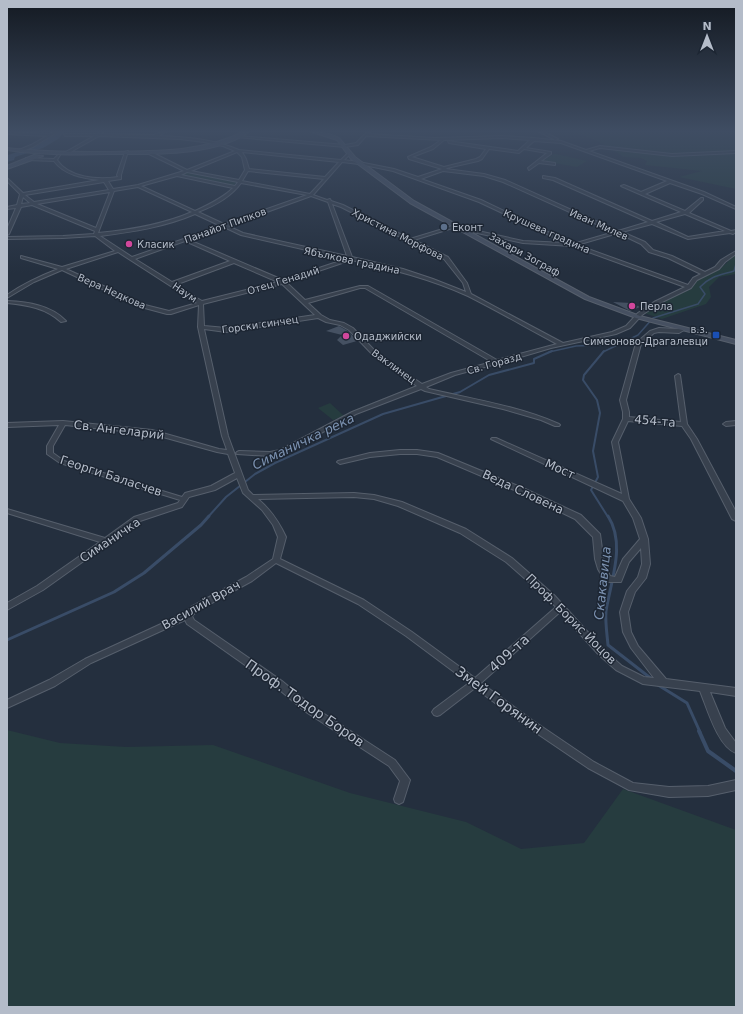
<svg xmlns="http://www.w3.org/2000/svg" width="743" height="1014" font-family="'DejaVu Sans',sans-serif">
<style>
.green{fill:#263c3f}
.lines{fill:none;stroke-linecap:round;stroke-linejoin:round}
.stream-far3{stroke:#394c67;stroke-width:1.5}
.stream-far2{stroke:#394c67;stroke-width:2}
.stream-far1{stroke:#394c67;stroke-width:3}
.stream{stroke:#394c67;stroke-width:4}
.river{fill:#394c67;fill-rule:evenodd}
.building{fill:#455162}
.street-casing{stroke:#565f6c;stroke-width:2}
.secondary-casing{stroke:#565f6c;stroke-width:2}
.street{fill:#38414e;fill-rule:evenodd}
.secondary{fill:#465061;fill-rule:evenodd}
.service-dot{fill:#5c6f8a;stroke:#1d2633;stroke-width:1.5}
.hotel-dot{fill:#d1479c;stroke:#1d2633;stroke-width:1.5}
.transit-dot{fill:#1a4fb4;stroke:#1d2633;stroke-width:1.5}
.labels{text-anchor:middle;stroke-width:3;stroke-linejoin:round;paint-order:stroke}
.far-street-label{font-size:10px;fill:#b4bcc9;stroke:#1d2633}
.far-poi-label{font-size:10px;fill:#b4bcc9;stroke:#1d2633;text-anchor:start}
.street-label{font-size:12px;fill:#b4bcc9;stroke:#1d2633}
.water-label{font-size:13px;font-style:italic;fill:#7c92b1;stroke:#1d2633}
.near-street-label{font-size:14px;fill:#b4bcc9;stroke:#1d2633}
</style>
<rect width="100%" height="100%" fill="#242f3e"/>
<g class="green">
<polygon points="558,131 736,131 736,189 679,177 702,171 645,165 647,161 641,158 624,157 596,140 575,133"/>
<polygon points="554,154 556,154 587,161 577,167 542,161"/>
<polygon points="186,172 236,182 234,186 179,175"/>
<polygon points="736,254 736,274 719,277 709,287 711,297 706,304 662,319 644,313 657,304 691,289 696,279 719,270"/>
<polygon points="330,403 344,416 333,420 318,408"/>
<polygon points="7,730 60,743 126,747 213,745 350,793 466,822 521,849 584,843 623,789 736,830 736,1007 7,1007"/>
</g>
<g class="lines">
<g class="stream-far3">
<polyline points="549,352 576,346 620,344"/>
<path d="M603,352L638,335L653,318L698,304L705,294L700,287C710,276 721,275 734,271L736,264"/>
</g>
<g class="stream-far2">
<polyline points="604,351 584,375 583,380 597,400 600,413 593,451 598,477 591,490 608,517"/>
<polyline points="208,517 226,497 255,474 275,463 383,414 460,392 489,375 534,363 534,359 552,351"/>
</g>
<g class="stream-far1">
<path d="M608,516C626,544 611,580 606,611C605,621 607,634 608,645L653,680"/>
<polyline points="7,640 114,592 144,573 201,525 209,516"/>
<polyline points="658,685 687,703 700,732"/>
</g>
<polyline class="stream" points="699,731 708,751 736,771"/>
<polygon class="river" points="60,131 66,131 58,139 43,148 15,157 14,160 7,162 8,155 38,145"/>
</g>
<g class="building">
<polygon points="613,302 631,303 640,307 630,311"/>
<polygon points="339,326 348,331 357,341 343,345 337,340 342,335 326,331"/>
</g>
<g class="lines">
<defs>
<g id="street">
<polygon points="55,131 59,131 33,147 20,152 19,150 31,145 47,136 7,134 7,132 50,134"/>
<path d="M100,131H104L101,134L154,135L164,131H167L159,136C186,137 213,139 239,150L341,160L349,152L351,153L344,160L359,162L394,169L418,177L442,169L409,159L408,157L431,147L441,140L366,136L358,145L345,147L236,137L238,136L345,145L356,143L368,131L370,132L368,134L435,138L502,136L534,138L561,141L586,150L600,146L672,154L736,151V153L672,156L600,148L589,151L704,192L736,207V209L702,194L670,183L645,194L685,211L701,198H703V200L689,213L731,231L736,230V232L733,234L730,233L688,239L652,224L622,232L645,242L653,250L672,256L705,272L715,267L721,260L736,251V254L725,262L719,269L697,280L691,288L658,304L642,315L630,328L616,334L551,348L500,363V364H496L455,375L426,387L429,389C472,399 518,406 559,424L560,425L559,426H555L541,420L503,409L425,391L421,389L356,414L284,453L270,456L237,454L236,453L237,452L239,451L270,452L280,450L352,412L417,386L373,355L349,330L340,325L326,322L318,318L226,332L204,329L228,436L248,490L253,495L354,493L374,495L402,502L466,529L512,558L554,595L605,651L622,666L644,677L654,678L631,648L623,632L620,612L627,591L638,577L642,564L641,548L629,562L621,582H608L605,581L602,576L598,569L595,559L593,537L575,519L519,492L437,457L417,454H400L370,457L340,464L337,462L338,461L370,453L400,450H417L438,453L523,488L581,515L600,534L604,564L610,576L615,577L623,559L640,539L633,518L623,501L491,439L492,438H496L622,494L612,442L623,419V412L620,400L636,343L650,331L659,328L678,329L680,328H684V330L679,333L659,332L654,333L641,344L626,400L629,412V417L681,422L675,376L678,374L680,375L687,424L697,439L736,512V521L732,519L691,439L682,426L628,421L618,442L629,499L641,518L648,539L650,564L646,578L635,592L628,612L631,632L638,646L666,679L736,688V696L710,692L725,728L736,743V753C718,747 707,708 700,691L643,684L616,670L599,655L560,612L481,683L532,720L594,762L633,783L669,787L708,786L736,780V790L708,796L669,797L629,790L588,768L526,726L475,688L440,715L437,716L434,715L432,712L434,709L469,683L406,636L358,604L276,563L252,581L197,611L192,616L194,620L282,681L312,706L395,760L410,780L403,802L399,804L395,802L394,799L400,781L389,766L306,712L276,687L187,624L185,620L91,663L55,686L7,708V700L49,680L85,659L185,613L191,607L246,577L273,559L278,537L273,525L262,510L243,493L237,478L215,490L189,497L182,507L140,521L43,590L7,610V603L37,586L100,542L7,513V509L105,538L134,517L178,503L180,500L60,463L47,454V446L59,425L7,427V423L63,421L152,430L219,449L227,450L222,436L198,327L199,305L171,314H167L141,307L62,270L34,282L7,298V295C23,284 40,276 58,269L21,258V256L62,267L115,251L95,236L63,238L7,239V237L63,236L94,234L95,231L32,205L21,207L9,234L7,235V229L16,208L7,209V207L17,205L20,194L7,181V178L23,193L99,180C83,178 64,175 54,161L27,160L26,158L54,159L58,155H60L57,160C69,178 98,180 118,177L117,175L125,152L128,151L121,175V179L108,181L113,189L138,185L184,171L147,153V151H149L187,170L235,151L223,146L204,142L180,139L99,136L67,154L64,153L94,136H65L64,134H97ZM502,138L530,140L518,151L448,141L449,143L486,149L480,157L476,159L444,167L412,157L433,149L444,140ZM534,141L561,143L667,181L641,192L624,185L621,186L681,212L652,221L555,178L543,176V178L553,180L648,222L618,231L505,180L484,174L446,169L447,168L478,161L482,159L489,149L519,153L524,149L547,153L528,168L529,170L539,163L555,165V163L541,161L551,154V152L526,148ZM237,152L242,157L245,170L239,180L191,171ZM242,152L339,162L325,177L249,169L246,159ZM342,162L359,164L393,171L479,202L566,243L523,241L460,227H459V229L523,243L572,246L685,287L654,302L638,313L626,326L612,332L563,343L471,294L467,283L448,257L414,240L456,227V225L410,239L343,205L331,201L330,199L327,200L313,195ZM248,171L324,179L310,194L242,181ZM443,171L484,176L503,182L614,232L573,244L481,200L421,179ZM187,172L238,182L235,186L181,175ZM177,176L233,188C223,198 208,205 195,211L141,186ZM104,182L109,190L34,202L25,195ZM241,183L307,195L224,224L198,212C214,206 231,197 241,183ZM138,187L192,212C162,225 130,230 98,233L114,191ZM110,192L96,228L37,204ZM311,196L328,202L347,256L243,233L228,226ZM23,197L30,203L21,204ZM332,204L341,207L444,259L463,283L466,292L433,279L403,269L352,257ZM195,214L221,226L132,257L100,236C132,232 165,227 195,214ZM685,214L725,231L688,237L656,222ZM224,227L241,235L346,259L283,280L189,240ZM618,233L641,244L649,252L668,258L701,274L693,278L688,285L577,245ZM185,241L230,261L172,282L135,259ZM118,252L197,303L169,311L145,305L66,269ZM351,260C391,269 431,279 468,296C498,311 527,328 557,344L497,360L368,286H360L305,300L286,282ZM234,263L278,282L202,301L175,285ZM282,284L315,315L226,328L204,326L203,304ZM360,288H365L492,362L451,373L422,384L377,353L353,328L344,323L330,320L321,315L308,303ZM65,425L152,434L217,452L228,454L235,473L211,486L185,493L182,497L64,461L53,453V446ZM354,497L374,499L398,506L460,533L506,562L548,599L556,607L475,678L412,632L364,600L280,559L286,537C279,522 271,510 258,499Z"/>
<polygon points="538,131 542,131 558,139 555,140"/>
<path d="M7,301C28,302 51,305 66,321L61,322C46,308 27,305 7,303Z"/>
<polygon points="736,421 736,425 726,426 723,424 726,422"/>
</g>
<g id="secondary">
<path d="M245,131H250C216,157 149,154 108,154C74,155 40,155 7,150V148C40,152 72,152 105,152C153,151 202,153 245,131Z"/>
<polygon points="309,131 329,134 339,138 355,157 414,201 589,297 640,316 736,340 736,344 636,318 585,299 410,203 351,159 337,140"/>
<polygon points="34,155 43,156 7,169 7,166"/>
</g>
</defs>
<use href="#street" class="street-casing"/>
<use href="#secondary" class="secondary-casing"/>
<use href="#street" class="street"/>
<use href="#secondary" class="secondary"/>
</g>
<linearGradient id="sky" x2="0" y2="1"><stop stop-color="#141a22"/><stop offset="0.48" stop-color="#3f4d63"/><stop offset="1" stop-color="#3f4d63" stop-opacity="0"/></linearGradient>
<rect width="743" height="273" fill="url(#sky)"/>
<circle class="service-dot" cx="444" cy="227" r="4"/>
<g class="hotel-dot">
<circle cx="129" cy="244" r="4"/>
<circle cx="632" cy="306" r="4"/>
<circle cx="346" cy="336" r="4"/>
</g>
<rect class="transit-dot" x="712" y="331" width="8" height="8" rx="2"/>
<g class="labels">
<g class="far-street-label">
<text transform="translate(599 224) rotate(24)" y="4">Иван Милев</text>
<text transform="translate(225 225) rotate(-20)" y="4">Панайот Пипков</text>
<text transform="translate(547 231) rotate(24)" y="4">Крушева градина</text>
<text transform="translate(398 234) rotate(27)" y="4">Христина Морфова</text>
<text transform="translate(525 254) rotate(29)" y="4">Захари Зограф</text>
<text transform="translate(352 260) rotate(12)" y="4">Ябълкова градина</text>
<text transform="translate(283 280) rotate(-17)" y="4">Отец Генадий</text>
<text transform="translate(112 291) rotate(24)" y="4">Вера Недкова</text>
<text transform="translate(185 292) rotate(34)" y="4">Наум</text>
<text transform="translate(260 324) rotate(-8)" y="4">Горски синчец</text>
<text transform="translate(494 363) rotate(-16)" y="4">Св. Горазд</text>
<text transform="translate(394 366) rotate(36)" y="4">Ваклинец</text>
</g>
<g class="far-poi-label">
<text x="452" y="231">Еконт</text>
<text x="137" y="248">Класик</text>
<text x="640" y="310">Перла</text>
<text x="708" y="333" text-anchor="end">в.з.<tspan x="708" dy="12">Симеоново-Драгалевци</tspan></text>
<text x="354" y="340">Одаджийски</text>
</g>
<g class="street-label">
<text transform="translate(655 421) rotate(5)" y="4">454-та</text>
<text transform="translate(119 430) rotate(7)" y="4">Св. Ангеларий</text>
<text transform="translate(560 469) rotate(24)" y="4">Мост</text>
<text transform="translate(111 476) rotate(18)" y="4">Георги Баласчев</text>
<text transform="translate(523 492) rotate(25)" y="4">Веда Словена</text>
<text transform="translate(110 540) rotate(-34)" y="4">Симаничка</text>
<text transform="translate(201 605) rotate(-29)" y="4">Василий Врач</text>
<text transform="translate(571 619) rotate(45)" y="4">Проф. Борис Йоцов</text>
</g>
<g class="water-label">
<text transform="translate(303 441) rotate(-26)" y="5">Симаничка река</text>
<text transform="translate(602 583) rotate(-84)" y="5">Скакавица</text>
</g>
<g class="near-street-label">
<text transform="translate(509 653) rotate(-42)" y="5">409-та</text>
<text transform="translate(499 700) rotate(36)" y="5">Змей Горянин</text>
<text transform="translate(305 703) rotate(35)" y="5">Проф. Тодор Боров</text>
</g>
</g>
<rect width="743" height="1014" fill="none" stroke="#b4bcc9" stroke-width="16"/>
<g transform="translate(707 36)" stroke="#1d2633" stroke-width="3" paint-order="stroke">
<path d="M0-3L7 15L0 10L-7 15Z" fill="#b4bcc9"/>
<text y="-6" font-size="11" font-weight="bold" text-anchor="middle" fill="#b4bcc9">N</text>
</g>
</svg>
